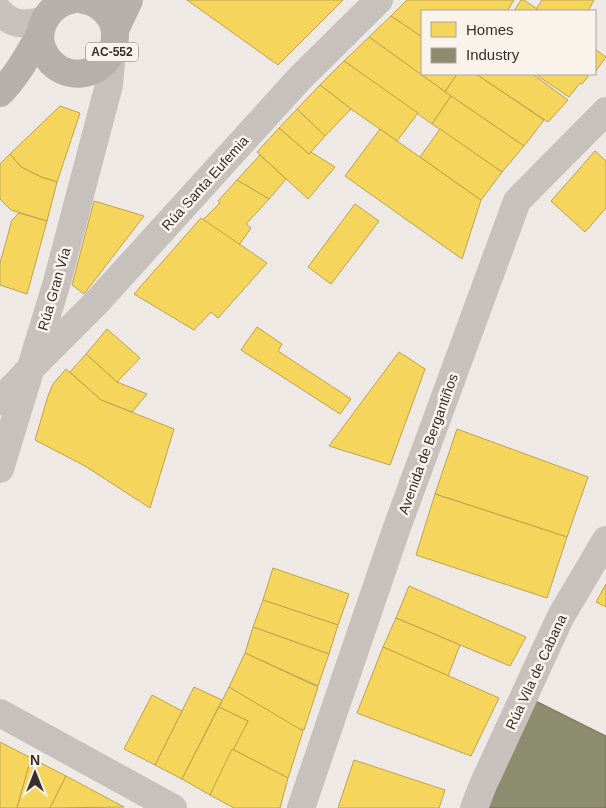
<svg xmlns="http://www.w3.org/2000/svg" width="606" height="808" font-family="Arial,sans-serif">
<style>
.homes{fill:#f6d55c;stroke:#bda34d}
.industry{fill:#8c8c6e;stroke:#73705a}
.lines{fill:none;stroke-linecap:round;stroke-linejoin:round}
.minor{stroke:#c7c1bd;stroke-width:28}
.major{stroke:#b6afac;stroke-width:28}
.labels{text-anchor:middle;stroke-width:5;stroke-linejoin:round;paint-order:stroke}
.shield{fill:#faf3ec;stroke:#726965;stroke-width:1}
.shield-label{font-size:12px;font-weight:bold;fill:#382e2b}
.street-label{font-size:14px;fill:#382e2b;stroke:#faf3ec}
</style>
<rect width="100%" height="100%" fill="#eee9e4"/>
<g class="homes">
<polygon points="187,0 343,0 278,65"/>
<polygon points="407,0 514,0 507,11 422,11 422,37 391,16"/>
<polygon points="521,0 524,0 540,11 514,11"/>
<polygon points="542,0 594,0 588,11 540,11 536,9"/>
<polygon points="391,16 422,37 422,74 457,74 445,92 369,37"/>
<polygon points="369,37 451,96 432,124 344,61"/>
<polygon points="595,49 606,57 595,72"/>
<polygon points="344,61 418,113 397,141 351,109 320,85"/>
<polygon points="457,74 476,74 544,120 524,146 445,92"/>
<polygon points="476,74 532,74 568,100 548,122"/>
<polygon points="535,74 590,74 582,84 580,83 569,97"/>
<polygon points="320,85 351,109 325,136 297,109"/>
<polygon points="451,96 524,146 502,172 432,124"/>
<polygon points="60,106 80,113 57,182 41,177 21,167 10,154"/>
<polygon points="297,109 325,136 309,154 279,128"/>
<polygon points="279,128 309,154 311,152 335,167 308,199 257,152"/>
<polygon points="380,129 481,200 462,259 345,176"/>
<polygon points="440,129 502,172 481,200 420,157"/>
<polygon points="595,151 606,161 606,208 585,232 551,201"/>
<polygon points="10,154 21,167 41,177 57,182 47,221 11,210 0,199 0,164"/>
<polygon points="260,155 286,179 269,199 237,180"/>
<polygon points="237,180 269,199 246,224 251,228 239,245 203,220 220,203 218,201"/>
<polygon points="94,201 144,216 84,294 72,285"/>
<polygon points="355,204 379,221 331,284 308,267"/>
<polygon points="19,213 47,221 27,294 0,285 0,263 12,220"/>
<polygon points="201,218 267,263 218,318 211,312 194,330 134,294"/>
<polygon points="257,327 282,344 278,351 351,399 340,414 241,350"/>
<polygon points="107,329 140,358 117,382 86,354"/>
<polygon points="399,352 425,369 390,465 329,446"/>
<polygon points="86,354 117,382 147,394 132,412 101,400 70,372"/>
<polygon points="66,369 101,400 174,429 150,508 85,466 35,440 48,396 53,384"/>
<polygon points="457,429 588,477 567,537 435,494"/>
<polygon points="435,494 567,537 547,598 416,555"/>
<polygon points="273,568 349,594 338,625 263,600"/>
<polygon points="606,584 606,607 596,602"/>
<polygon points="409,586 526,637 510,666 396,618"/>
<polygon points="263,600 338,625 329,654 253,627"/>
<polygon points="396,618 460,645 448,676 383,647"/>
<polygon points="253,627 329,654 318,686 245,653"/>
<polygon points="383,647 499,698 471,756 357,713"/>
<polygon points="245,653 318,687 304,730 301,729 300,730 229,687"/>
<polygon points="194,687 222,700 182,779 155,765"/>
<polygon points="229,687 303,731 288,778 232,749 248,721 219,707"/>
<polygon points="152,695 182,711 155,765 124,749"/>
<polygon points="219,707 248,721 210,795 182,779"/>
<polygon points="0,742 31,758 17,808 0,808"/>
<polygon points="232,749 288,778 280,808 234,808 210,795"/>
<polygon points="31,758 66,776 50,808 17,808"/>
<polygon points="354,760 445,790 439,808 338,808"/>
<polygon points="66,776 124,807 50,808"/>
</g>
<polygon class="industry" points="528,697 606,736 606,808 478,808"/>
<g class="lines">
<g class="minor">
<path d="M0,12C14,27 25,24 43,21"/>
<polyline points="0,401 32,367 96,303 300,78 379,0"/>
<polyline points="0,469 57,282 109,85 112,52"/>
<polyline points="0,713 173,808"/>
<polyline points="301,808 396,530 517,201 606,111"/>
<polyline points="474,808 483,785 561,616 606,540"/>
</g>
<g class="major">
<path d="M71,0C67,1 63,2 60,4C45,13 35,33 43,50C60,89 116,77 115,34C115,28 113,21 109,16C103,7 95,2 84,0"/>
<polyline points="115,30 129,0"/>
<path d="M0,93C17,76 28,55 40,34"/>
</g>
</g>
<g class="labels">
<rect class="shield" x="86" y="42.5" width="52" height="19" rx="4"/>
<g class="shield-label">
<text x="112" y="56">AC-552</text>
</g>
<g class="street-label">
<text transform="translate(205 183) rotate(-48)" y="5">Rúa Santa Eufemia</text>
<text transform="translate(54 289) rotate(-74)" y="5">Rúa Gran Vía</text>
<text transform="translate(428 444) rotate(-70)" y="5">Avenida de Bergantiños</text>
<text transform="translate(536 672) rotate(-65)" y="5">Rúa Vila de Cabana</text>
</g>
</g>
<rect x="421" y="10" width="175" height="65" fill="#faf3ec" stroke="#aca49f"/>
<rect x="431" y="22" width="25" height="15" fill="#f6d55c" stroke="#aca49f"/>
<text x="466" y="35" font-size="15" fill="#382e2b">Homes</text>
<rect x="431" y="48" width="25" height="15" fill="#8c8c6e" stroke="#aca49f"/>
<text x="466" y="60" font-size="15" fill="#382e2b">Industry</text>
<g transform="translate(35 773)" stroke="#faf3ec" stroke-width="4" paint-order="stroke">
<path d="M0-4L9 19L0 12L-9 19Z" fill="#382e2b"/>
<text y="-8" font-size="14" font-weight="bold" text-anchor="middle" fill="#382e2b">N</text>
</g>
</svg>
